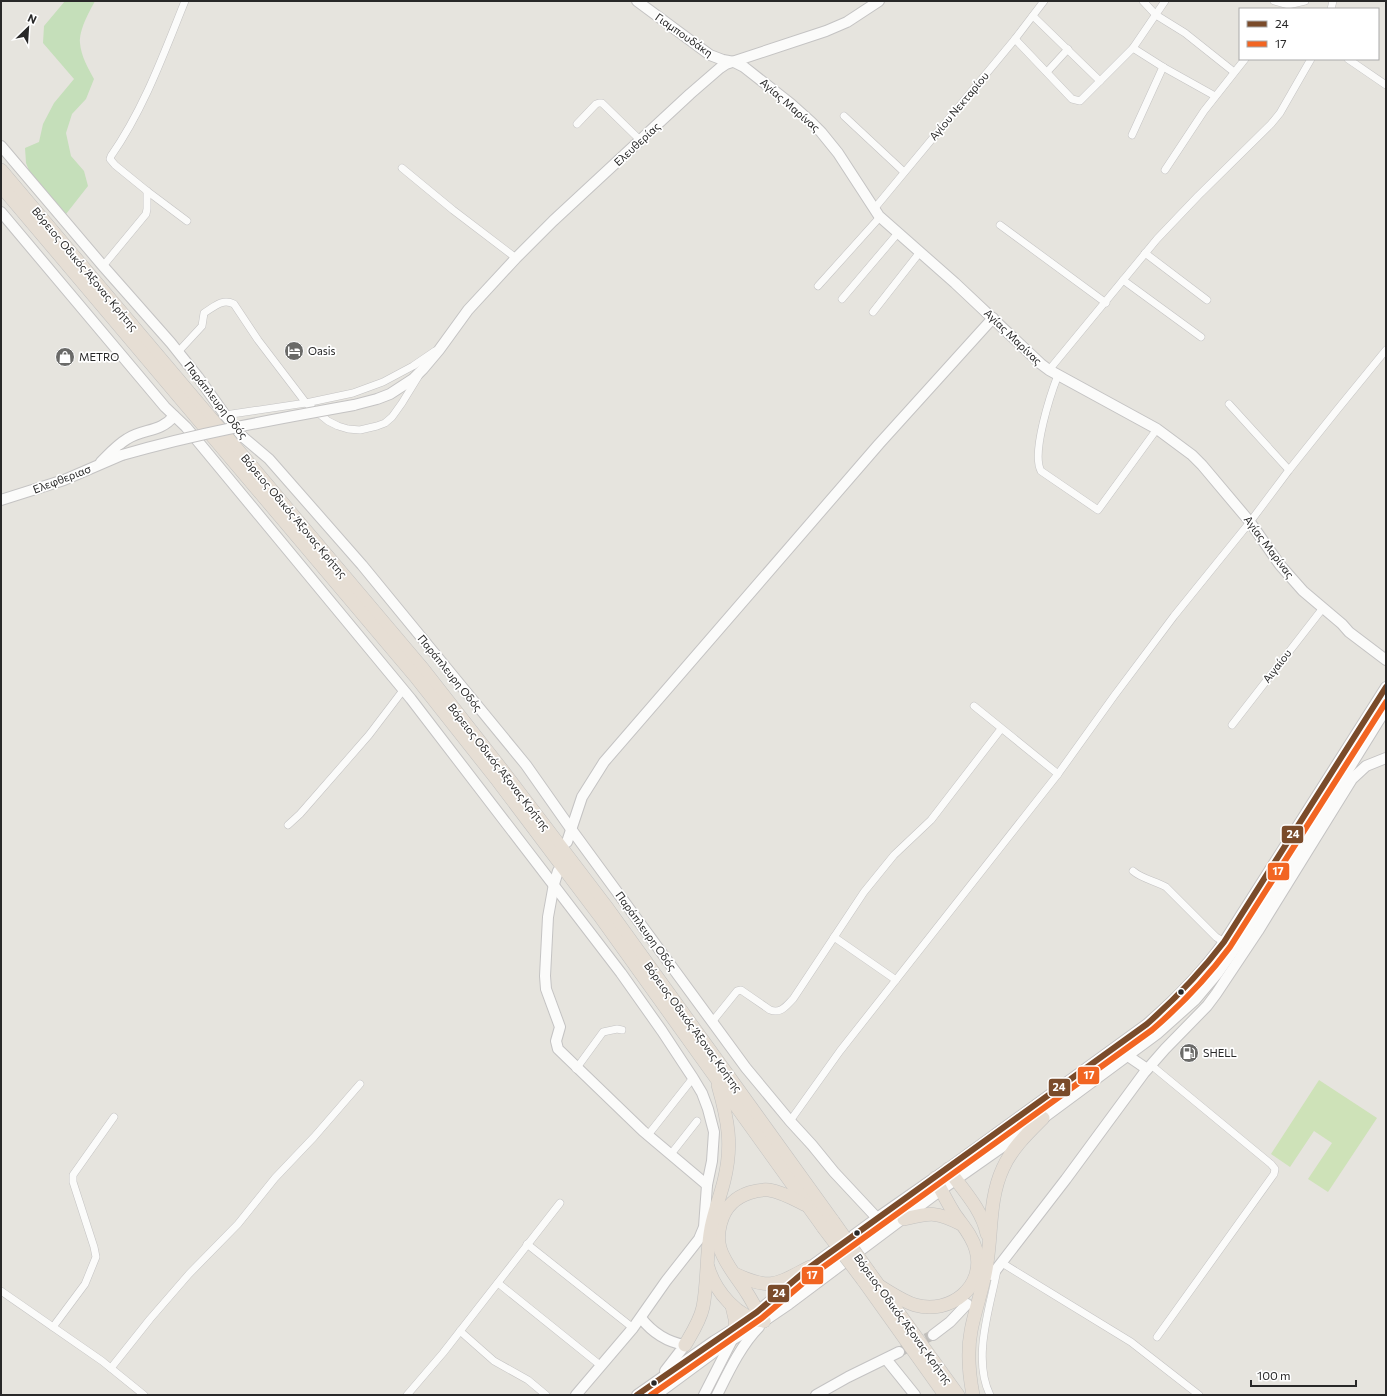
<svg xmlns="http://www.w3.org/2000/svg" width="1387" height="1396" font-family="Commissioner,sans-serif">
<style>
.green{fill:#c5dfba}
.pitch{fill:#cee2b8}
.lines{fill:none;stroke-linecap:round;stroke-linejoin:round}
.secondary-tunnel{stroke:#c0beba;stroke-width:10;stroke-dasharray:10 5;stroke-linecap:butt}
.street-casing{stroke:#c4c3c3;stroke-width:8}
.secondary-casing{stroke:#c4c3c3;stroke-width:12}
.highway-casing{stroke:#c3c2c0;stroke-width:14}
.street{stroke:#fbfbfa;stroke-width:7}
.secondary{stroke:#fbfbfa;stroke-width:10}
.highway{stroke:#e6ded4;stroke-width:13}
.secondary-bridge-casing{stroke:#c4c3c3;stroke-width:12;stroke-linecap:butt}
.highway-bridge-casing{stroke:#c3c2c0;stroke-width:14;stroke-linecap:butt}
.secondary-bridge{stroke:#fbfbfa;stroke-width:10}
.highway-bridge{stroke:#e6ded4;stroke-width:13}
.bus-1-casing{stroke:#fff;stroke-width:9}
.bus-2-casing{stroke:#fff;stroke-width:9}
.bus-1{stroke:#7a4b2a;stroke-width:6}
.bus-2{stroke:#f26522;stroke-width:6}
.bus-dot{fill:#282828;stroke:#fff;stroke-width:1.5}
.labels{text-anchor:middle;stroke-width:3.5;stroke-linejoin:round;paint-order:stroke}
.street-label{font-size:11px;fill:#282828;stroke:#fff}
.poi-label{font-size:11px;fill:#282828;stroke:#fff;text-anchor:start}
.line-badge{stroke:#fff;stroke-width:1.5}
.badge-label{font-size:11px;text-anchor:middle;font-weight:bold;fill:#fff}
</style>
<rect width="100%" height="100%" fill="#e6e4de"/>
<path class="green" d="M65,1H95C89,12 79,30 80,43C81,56 88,68 94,79L86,99L72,114L66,133L71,156L84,171L88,186L66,214L30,173L26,163L25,148L39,142L43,124L54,103L74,79L43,43L44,26Z"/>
<polygon class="pitch" points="1319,1080 1377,1118 1328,1192 1308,1179 1332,1143 1314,1131 1290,1167 1271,1154"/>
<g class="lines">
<polyline class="secondary-tunnel" points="899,1352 933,1335"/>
<defs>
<g id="street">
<path d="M185,1C164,53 144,109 111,156L110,159L115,165L147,191L187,221"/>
<polyline points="1143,1 1156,15 1185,33 1234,72"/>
<polyline points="1274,1 1288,5 1305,1"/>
<polyline points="1331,9 1333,1"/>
<polyline points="1033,16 1100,81"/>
<polyline points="1015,39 1072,99 1080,101 1133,48 1165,1"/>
<polyline points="1133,48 1163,67 1215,96"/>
<polyline points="1348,59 1386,85"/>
<polyline points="1047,72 1068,49"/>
<polyline points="844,116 904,172"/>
<polyline points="577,124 596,104 599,103 602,103 640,140"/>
<polyline points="1132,135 1163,67"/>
<polyline points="402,168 453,210 516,258"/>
<polyline points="1165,170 1204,111 1245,59"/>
<polyline points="874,209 1015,39 1044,1"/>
<polyline points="1000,225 1106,303"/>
<polyline points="1145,253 1207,300"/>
<polyline points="103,266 146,214 147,209 147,191"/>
<polyline points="1123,280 1201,337"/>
<polyline points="818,286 880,217"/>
<polyline points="842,299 898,233"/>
<polyline points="873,312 920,252"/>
<path d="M178,352L202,326L204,313C214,307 222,298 234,304L258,340L306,403L328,421L338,426L348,429L360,430L377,426L385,423L392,417L402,403L418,377"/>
<polyline points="1049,370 1157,239 1198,196 1271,124 1280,113 1311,59"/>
<path d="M1058,375C1051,393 1031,453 1041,471L1098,510L1157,429"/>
<polyline points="1229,404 1289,470"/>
<polyline points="225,415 306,403 353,393 383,382 413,366 435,351"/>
<polyline points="974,706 1058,774"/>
<polyline points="1232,725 1323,608"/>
<polyline points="288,825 300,814 369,735 404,689"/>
<path d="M1133,871C1142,879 1156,881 1166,887L1216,937L1224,942"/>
<polyline points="834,937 896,980"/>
<path d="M712,1022L737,991L741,990L770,1010C781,1014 786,1006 793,999L864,892L894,855L931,820L1001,729"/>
<polyline points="1151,1065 1271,1164 1275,1169 1274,1174 1157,1337"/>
<polyline points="576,1069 603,1032 617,1029 622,1030"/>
<polyline points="790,1121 840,1051 1058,774 1114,696 1174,616 1250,522 1289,470 1337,410 1386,350"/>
<polyline points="648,1135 693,1078"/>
<polyline points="671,1154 697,1121"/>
<polyline points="527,1244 633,1328"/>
<polyline points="1002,1263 1131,1342 1199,1395"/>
<polyline points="498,1283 600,1365"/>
<polyline points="1,1291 102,1361 144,1395"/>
<polyline points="53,1327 85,1284 96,1257 94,1247 73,1182 73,1175 114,1117"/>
<polyline points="460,1331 494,1361 528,1380 546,1395"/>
<polyline points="111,1368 150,1319 189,1274 238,1224 275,1178 314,1137 360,1084"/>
<polyline points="407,1395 443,1353 560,1203"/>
<path d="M990,1395C972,1358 990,1308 997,1270"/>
</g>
<g id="secondary">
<polyline points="637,1 710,55 723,60 734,62 744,67 791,104 811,122 821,132 838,153 879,216 955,283 1041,364 1049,370 1157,429 1192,455 1202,465 1250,522 1280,565 1303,591 1342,624 1349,632 1386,660"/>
<polyline points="1,146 103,266 171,343 198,377 225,415 243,437 269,459 362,565 526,765 571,829 746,1068 790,1121 812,1145 834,1172 877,1218"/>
<polyline points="1,212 165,407 186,427 411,699 621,973 662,1031 693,1078 702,1093 708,1109 714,1132 712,1161 707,1185 704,1227 699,1239 666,1281 633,1328 576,1395"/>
<polyline points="354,405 377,399 390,394 413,379 423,369 439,350 468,310 516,258 553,221 690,94 720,68 726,64 826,31 847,22 879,1"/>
<path d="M101,462C109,454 117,445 127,439C144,428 160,433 174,416"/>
<polyline points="1,500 64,480 122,455"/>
<polyline points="567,842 582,797 604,762 879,444 993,318"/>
<polyline points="558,871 554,884 548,917 545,976 546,989 560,1027 556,1041 558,1049 643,1131 707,1185"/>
<polyline points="1128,1056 1147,1069"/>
<polyline points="1038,1122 1157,1034 1195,1000 1217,974 1255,920 1386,709"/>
<polyline points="992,1275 1066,1179 1144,1073 1165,1049 1207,1006 1216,994 1258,931 1352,779 1366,766 1386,758"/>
<path d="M641,1318C652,1332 667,1342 685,1345L665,1371"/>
<polyline points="933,1335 950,1322 967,1304"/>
<polyline points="886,1359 915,1395"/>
<path d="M637,1395L714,1341L735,1328L757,1312L810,1267L877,1218L953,1165L1147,1024C1176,999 1202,973 1224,942L1386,687"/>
<polyline points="656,1395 717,1350 732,1340 764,1321 789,1304 941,1190 1025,1131"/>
<polyline points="704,1395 732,1340"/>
<path d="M717,1395C728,1373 741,1345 759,1327"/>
<polyline points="816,1395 848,1377 899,1352"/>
</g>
<g id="highway">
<polyline points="1,170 423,669 506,775 608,909 833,1221"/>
<polyline points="1,186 415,676 498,781 599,915 823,1227"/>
<path d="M948,1169C962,1189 982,1209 987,1234"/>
<path d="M904,1219C930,1213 936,1211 961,1224"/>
<path d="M708,1267C715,1291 738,1319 764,1321"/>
<polyline points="869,1272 958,1395"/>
<path d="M735,1274C771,1291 777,1284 810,1267"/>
<polyline points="863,1280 945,1395"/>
<path d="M879,1286C890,1292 902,1301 915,1305C950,1315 986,1287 976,1250C972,1235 962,1225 954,1213C947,1202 941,1190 935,1178"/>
<polyline points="732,1306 735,1319 735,1328"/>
<path d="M764,1321C757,1312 753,1302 747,1293C739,1280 724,1263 720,1248C716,1234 721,1213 732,1203C741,1194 757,1189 769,1190C782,1192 794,1199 806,1205"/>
<path d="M685,1345C692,1333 700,1321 703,1307C708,1281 706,1254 711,1228C714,1212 720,1197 724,1181C733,1145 728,1120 718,1085"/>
<path d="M973,1395C969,1374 967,1352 971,1331C975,1309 984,1286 987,1263C992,1231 989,1198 1003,1168C1012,1148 1028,1133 1043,1118"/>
</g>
</defs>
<use href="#street" class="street-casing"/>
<use href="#secondary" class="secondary-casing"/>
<use href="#highway" class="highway-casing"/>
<use href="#street" class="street"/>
<use href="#secondary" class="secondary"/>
<use href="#highway" class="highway"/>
<defs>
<path id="secondary-bridge" d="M122,455C198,433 276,419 354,405"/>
<g id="highway-bridge">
<polyline points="833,1221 869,1272"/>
<polyline points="823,1227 863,1280"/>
</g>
</defs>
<use href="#secondary-bridge" class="secondary-bridge-casing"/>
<use href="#highway-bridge" class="highway-bridge-casing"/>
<use href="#secondary-bridge" class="secondary-bridge"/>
<use href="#highway-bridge" class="highway-bridge"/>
<defs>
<path id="bus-1" d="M637,1395L757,1312L810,1267L1147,1024C1175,999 1201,972 1224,942L1386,687"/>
<path id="bus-2" d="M651,1395L762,1318L815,1273L1152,1030C1181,1005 1207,978 1230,947L1386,702"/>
</defs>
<use href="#bus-1" class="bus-1-casing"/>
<use href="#bus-2" class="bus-2-casing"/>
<use href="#bus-1" class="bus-1"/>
<use href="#bus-2" class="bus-2"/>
</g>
<defs>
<symbol id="hotel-disc" viewBox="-11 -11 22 22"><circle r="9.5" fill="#6a6a68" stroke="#fff"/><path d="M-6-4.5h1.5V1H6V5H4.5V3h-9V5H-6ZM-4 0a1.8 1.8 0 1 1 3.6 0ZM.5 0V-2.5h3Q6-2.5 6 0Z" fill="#fff"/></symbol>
<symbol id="shop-disc" viewBox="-11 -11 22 22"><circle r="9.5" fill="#6a6a68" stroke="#fff"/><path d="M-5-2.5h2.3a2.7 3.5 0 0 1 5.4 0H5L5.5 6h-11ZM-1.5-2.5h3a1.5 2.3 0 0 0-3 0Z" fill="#fff"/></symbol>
<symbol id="fuel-disc" viewBox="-11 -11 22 22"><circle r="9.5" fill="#6a6a68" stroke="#fff"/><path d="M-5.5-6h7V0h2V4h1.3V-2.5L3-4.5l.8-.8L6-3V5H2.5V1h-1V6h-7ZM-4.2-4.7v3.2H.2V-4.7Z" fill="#fff"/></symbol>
</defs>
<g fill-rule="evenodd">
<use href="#hotel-disc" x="283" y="340" width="22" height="22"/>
<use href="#shop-disc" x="54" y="346" width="22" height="22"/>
<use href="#fuel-disc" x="1178" y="1042" width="22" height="22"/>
</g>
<g class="bus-dot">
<circle cx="1181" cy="992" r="3.5"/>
<circle cx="857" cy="1233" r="3.5"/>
<circle cx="654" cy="1383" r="3.5"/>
</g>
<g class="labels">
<g class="street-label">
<text transform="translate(684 35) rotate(35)" y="4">Γιαμπουδάκη</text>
<text transform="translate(790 105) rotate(41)" y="4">Αγίας Μαρίνας</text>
<text transform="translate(959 106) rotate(-50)" y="4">Αγίου Νεκταρίου</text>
<text transform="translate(637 144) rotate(-43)" y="4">Ελευθερίας</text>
<text transform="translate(85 269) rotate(50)" y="4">Βόρειος Οδικός Άξονας Κρήτης</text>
<text transform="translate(1013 337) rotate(44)" y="4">Αγίας Μαρίνας</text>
<text transform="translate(216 400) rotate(52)" y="4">Παράπλευρη Οδός</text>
<text transform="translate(62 479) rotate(-21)" y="4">Ελεφθεριασ</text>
<text transform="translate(294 516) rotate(50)" y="4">Βόρειος Οδικός Άξονας Κρήτης</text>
<text transform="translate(1269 547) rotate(53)" y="4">Αγίας Μαρίνας</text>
<text transform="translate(1277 666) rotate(-52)" y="4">Αιγαίου</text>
<text transform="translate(450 673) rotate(51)" y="4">Παράπλευρη Οδός</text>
<text transform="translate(499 767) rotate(52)" y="4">Βόρειος Οδικός Άξονας Κρήτης</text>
<text transform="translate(646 931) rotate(54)" y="4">Παράπλευρη Οδός</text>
<text transform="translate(693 1027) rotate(54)" y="4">Βόρειος Οδικός Άξονας Κρήτης</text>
<text transform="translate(903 1319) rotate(54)" y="4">Βόρειος Οδικός Άξονας Κρήτης</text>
</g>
<g class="poi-label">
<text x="308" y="355">Oasis</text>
<text x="79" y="361">METRO</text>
<text x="1203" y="1057">SHELL</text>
</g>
</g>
<g class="line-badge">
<rect x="1281" y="825" width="23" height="19" rx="4" fill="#7a4b2a"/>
<rect x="1267" y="862" width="23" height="19" rx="4" fill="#f26522"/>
<rect x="1077" y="1066" width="23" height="19" rx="4" fill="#f26522"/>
<rect x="1048" y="1078" width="23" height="19" rx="4" fill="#7a4b2a"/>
<rect x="801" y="1266" width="23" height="19" rx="4" fill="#f26522"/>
<rect x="767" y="1284" width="23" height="19" rx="4" fill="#7a4b2a"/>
</g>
<g class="badge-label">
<text x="1293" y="838">24</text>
<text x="1278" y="875">17</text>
<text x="1089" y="1079">17</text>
<text x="1059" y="1091">24</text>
<text x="812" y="1279">17</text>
<text x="779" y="1297">24</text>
</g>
<rect width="1387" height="1396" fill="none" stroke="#282828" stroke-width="4"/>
<rect x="1239" y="8" width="140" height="52" fill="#ffffff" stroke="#a9a9a9"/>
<rect x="1247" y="21" width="20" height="6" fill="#7a4b2a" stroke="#a9a9a9"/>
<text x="1275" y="28" font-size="12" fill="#282828">24</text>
<rect x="1247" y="41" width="20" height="6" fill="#f26522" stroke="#a9a9a9"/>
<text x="1275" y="48" font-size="12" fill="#282828">17</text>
<g transform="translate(28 28) rotate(25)" stroke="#ffffff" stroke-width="3" paint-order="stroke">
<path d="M0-3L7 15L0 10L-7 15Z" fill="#282828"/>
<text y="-6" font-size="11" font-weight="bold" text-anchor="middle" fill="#282828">N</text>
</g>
<path d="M1251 1380v6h105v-6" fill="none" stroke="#282828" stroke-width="2"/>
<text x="1257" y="1380" font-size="12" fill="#282828" stroke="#ffffff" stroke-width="3" paint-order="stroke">100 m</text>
</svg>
